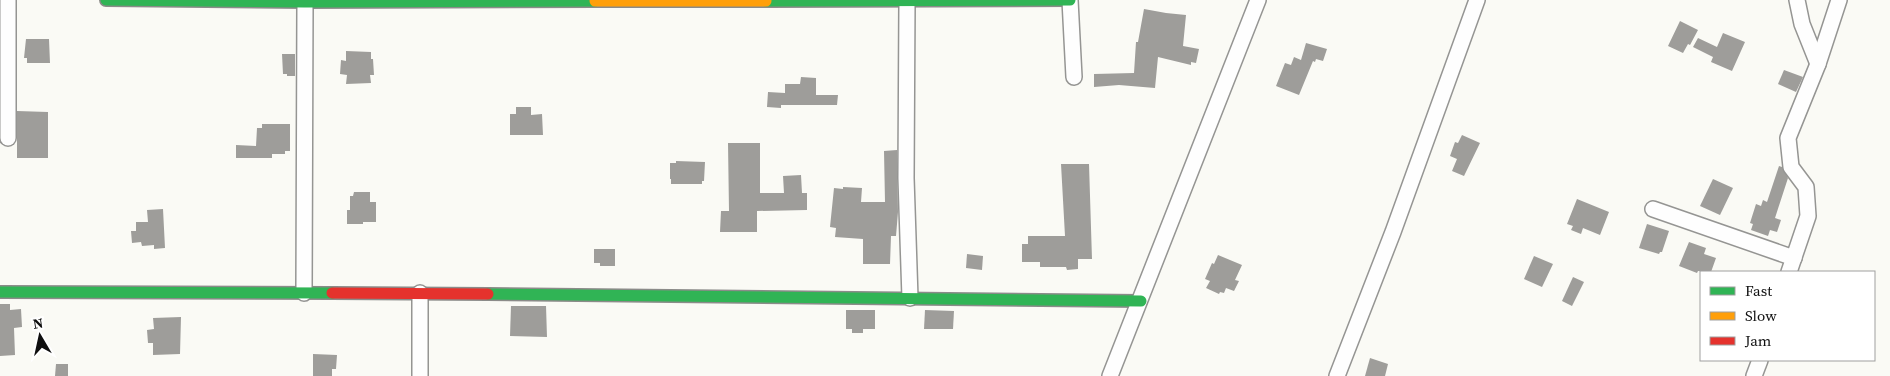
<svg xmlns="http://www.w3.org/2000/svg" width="1890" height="376" font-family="'Source Serif 4',serif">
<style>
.building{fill:#9e9d9a}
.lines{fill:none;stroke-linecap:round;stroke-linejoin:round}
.street-casing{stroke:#959593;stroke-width:18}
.fast-casing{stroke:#8b8b89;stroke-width:14}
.slow-casing{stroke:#8b8b89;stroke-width:14}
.jam-casing{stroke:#8b8b89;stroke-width:14}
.street{stroke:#fefefe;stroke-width:15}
.fast{stroke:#30b455;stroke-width:11}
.slow{stroke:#ff9f0a;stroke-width:11}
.jam{stroke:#e5322d;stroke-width:11}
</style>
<rect width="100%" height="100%" fill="#fafaf5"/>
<g class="building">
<polygon points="1144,9 1166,13 1186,15 1183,46 1199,49 1196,63 1191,62 1191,65 1158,57 1155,88 1119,85 1094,87 1094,74 1134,73 1136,42 1138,42"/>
<polygon points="1680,21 1698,30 1690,45 1688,44 1683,53 1668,46"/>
<polygon points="1723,33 1745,42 1732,71 1711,62 1713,57 1693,47 1698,38 1717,47"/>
<polygon points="26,39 49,39 50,63 27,63 27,58 24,58"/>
<polygon points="1306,43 1327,49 1323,61 1316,59 1315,62 1313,61 1299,95 1276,86 1285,63 1291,65 1294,57 1301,60"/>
<polygon points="346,51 371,52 371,59 373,59 374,75 370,75 371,83 346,84 347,75 340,74 341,60 346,61"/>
<polygon points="282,54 295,54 295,76 287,76 287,74 283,74"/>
<polygon points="1784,70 1803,77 1796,92 1778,84"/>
<polygon points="801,77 816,78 816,95 838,95 837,105 781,105 781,108 767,107 768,92 785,93 785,84 800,84"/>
<polygon points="516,107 531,107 531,115 542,114 543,135 510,135 510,114 516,114"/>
<polygon points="17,111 48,112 48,158 17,158"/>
<polygon points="262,124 290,124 290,151 285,151 285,154 272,154 272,158 236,158 236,145 256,146 257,128 262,128"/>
<polygon points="1462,135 1480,143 1464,176 1452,171 1457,159 1450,156 1455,142 1458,143"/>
<polygon points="728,143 760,143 760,193 784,193 783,176 801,175 802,193 807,193 807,210 757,211 757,232 720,232 721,211 729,211"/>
<polygon points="897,150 898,212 896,236 891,236 890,264 863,264 863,239 835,237 836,228 830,227 834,188 843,189 843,187 862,188 861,202 885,202 884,151"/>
<polygon points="676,161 705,162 704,181 702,181 702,184 671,184 671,179 670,179 670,163 676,163"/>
<polygon points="1061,164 1089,164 1092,259 1078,259 1078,269 1067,270 1066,267 1040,267 1040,262 1022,262 1022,244 1028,244 1028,236 1065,236"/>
<polygon points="1779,166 1782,167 1788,178 1775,218 1781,220 1777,232 1770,230 1768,236 1751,230 1753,224 1750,223 1756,204 1761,206 1763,200 1767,202"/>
<polygon points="1713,179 1733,188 1720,215 1700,206"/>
<polygon points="354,192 370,192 370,202 376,202 376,222 363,222 363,224 347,224 347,210 350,210 350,196 353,196"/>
<polygon points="1577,199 1609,212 1600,235 1583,228 1581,234 1571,230 1573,226 1567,224"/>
<polygon points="163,209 165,248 154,249 154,245 142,246 141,242 132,243 131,231 136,231 136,222 148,222 147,210"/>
<polygon points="1647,224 1669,231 1662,252 1660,252 1659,254 1639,248"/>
<polygon points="1689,242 1706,248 1704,254 1716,258 1711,272 1698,271 1697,273 1679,266"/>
<polygon points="594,249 615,249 615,266 600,266 600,263 594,263"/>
<polygon points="967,254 983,256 982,270 966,268"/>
<polygon points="1218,255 1242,265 1235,280 1239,281 1234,291 1226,288 1224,293 1220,292 1219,294 1206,288 1210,281 1205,279 1212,263 1214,264"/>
<polygon points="1534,256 1553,264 1542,287 1524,279"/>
<polygon points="1573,277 1584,282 1572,306 1562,301"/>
<polygon points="0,304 10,304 10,310 21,309 22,327 14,328 15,355 0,356"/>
<polygon points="511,306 546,306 547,337 510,336"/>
<polygon points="846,310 875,310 875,329 863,329 863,333 852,333 852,329 846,329"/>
<polygon points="925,310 954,311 953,329 924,329"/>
<polygon points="181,317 180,354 153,355 153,343 148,343 147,330 154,329 153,318"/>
<polygon points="313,354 337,355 336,369 332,369 332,376 313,376"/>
<polygon points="1370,358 1388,364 1385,376 1365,376"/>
<polygon points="56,364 68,364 68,376 55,376"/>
</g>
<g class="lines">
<defs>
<g id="street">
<polyline points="8,0 8,138"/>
<polyline points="1070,0 1074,77"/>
<polyline points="1797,0 1802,24 1818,64"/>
<polyline points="907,1 906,178 910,298"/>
<polyline points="1653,209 1794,258"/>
<polyline points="1789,272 1808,216 1806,187 1791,167 1788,138 1818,64 1839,0"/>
<polyline points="304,293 305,2"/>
<polyline points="420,293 420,376"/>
<polyline points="1110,376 1258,0"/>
<polyline points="1337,376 1393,232 1477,0"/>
<polyline points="1754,376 1760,360"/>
</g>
<g id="fast">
<polyline points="106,0 305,2 595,1"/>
<polyline points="766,1 1070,0"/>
<polyline points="0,292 332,293"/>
<polyline points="488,294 1141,301"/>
</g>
<polyline id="slow" points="595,1 766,1"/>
<polyline id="jam" points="332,293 488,294"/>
</defs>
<use href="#street" class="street-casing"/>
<use href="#fast" class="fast-casing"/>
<use href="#slow" class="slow-casing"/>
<use href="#jam" class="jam-casing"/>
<use href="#street" class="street"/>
<use href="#fast" class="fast"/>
<use href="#slow" class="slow"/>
<use href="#jam" class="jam"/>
</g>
<rect x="1700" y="271" width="175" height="90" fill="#ffffff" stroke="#9f9f9f"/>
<rect x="1710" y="287" width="25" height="8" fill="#30b455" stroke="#9f9f9f"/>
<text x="1745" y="296" font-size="15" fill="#0f0f0f">Fast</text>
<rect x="1710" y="312" width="25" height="8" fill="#ff9f0a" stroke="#9f9f9f"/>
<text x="1745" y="321" font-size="15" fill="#0f0f0f">Slow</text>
<rect x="1710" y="337" width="25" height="8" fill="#e5322d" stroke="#9f9f9f"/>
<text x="1745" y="346" font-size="15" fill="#0f0f0f">Jam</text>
<g transform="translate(40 336) rotate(351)" stroke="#ffffff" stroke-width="4" paint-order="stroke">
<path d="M0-4L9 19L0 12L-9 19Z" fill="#0f0f0f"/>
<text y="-8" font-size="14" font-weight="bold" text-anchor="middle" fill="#0f0f0f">N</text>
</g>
</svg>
